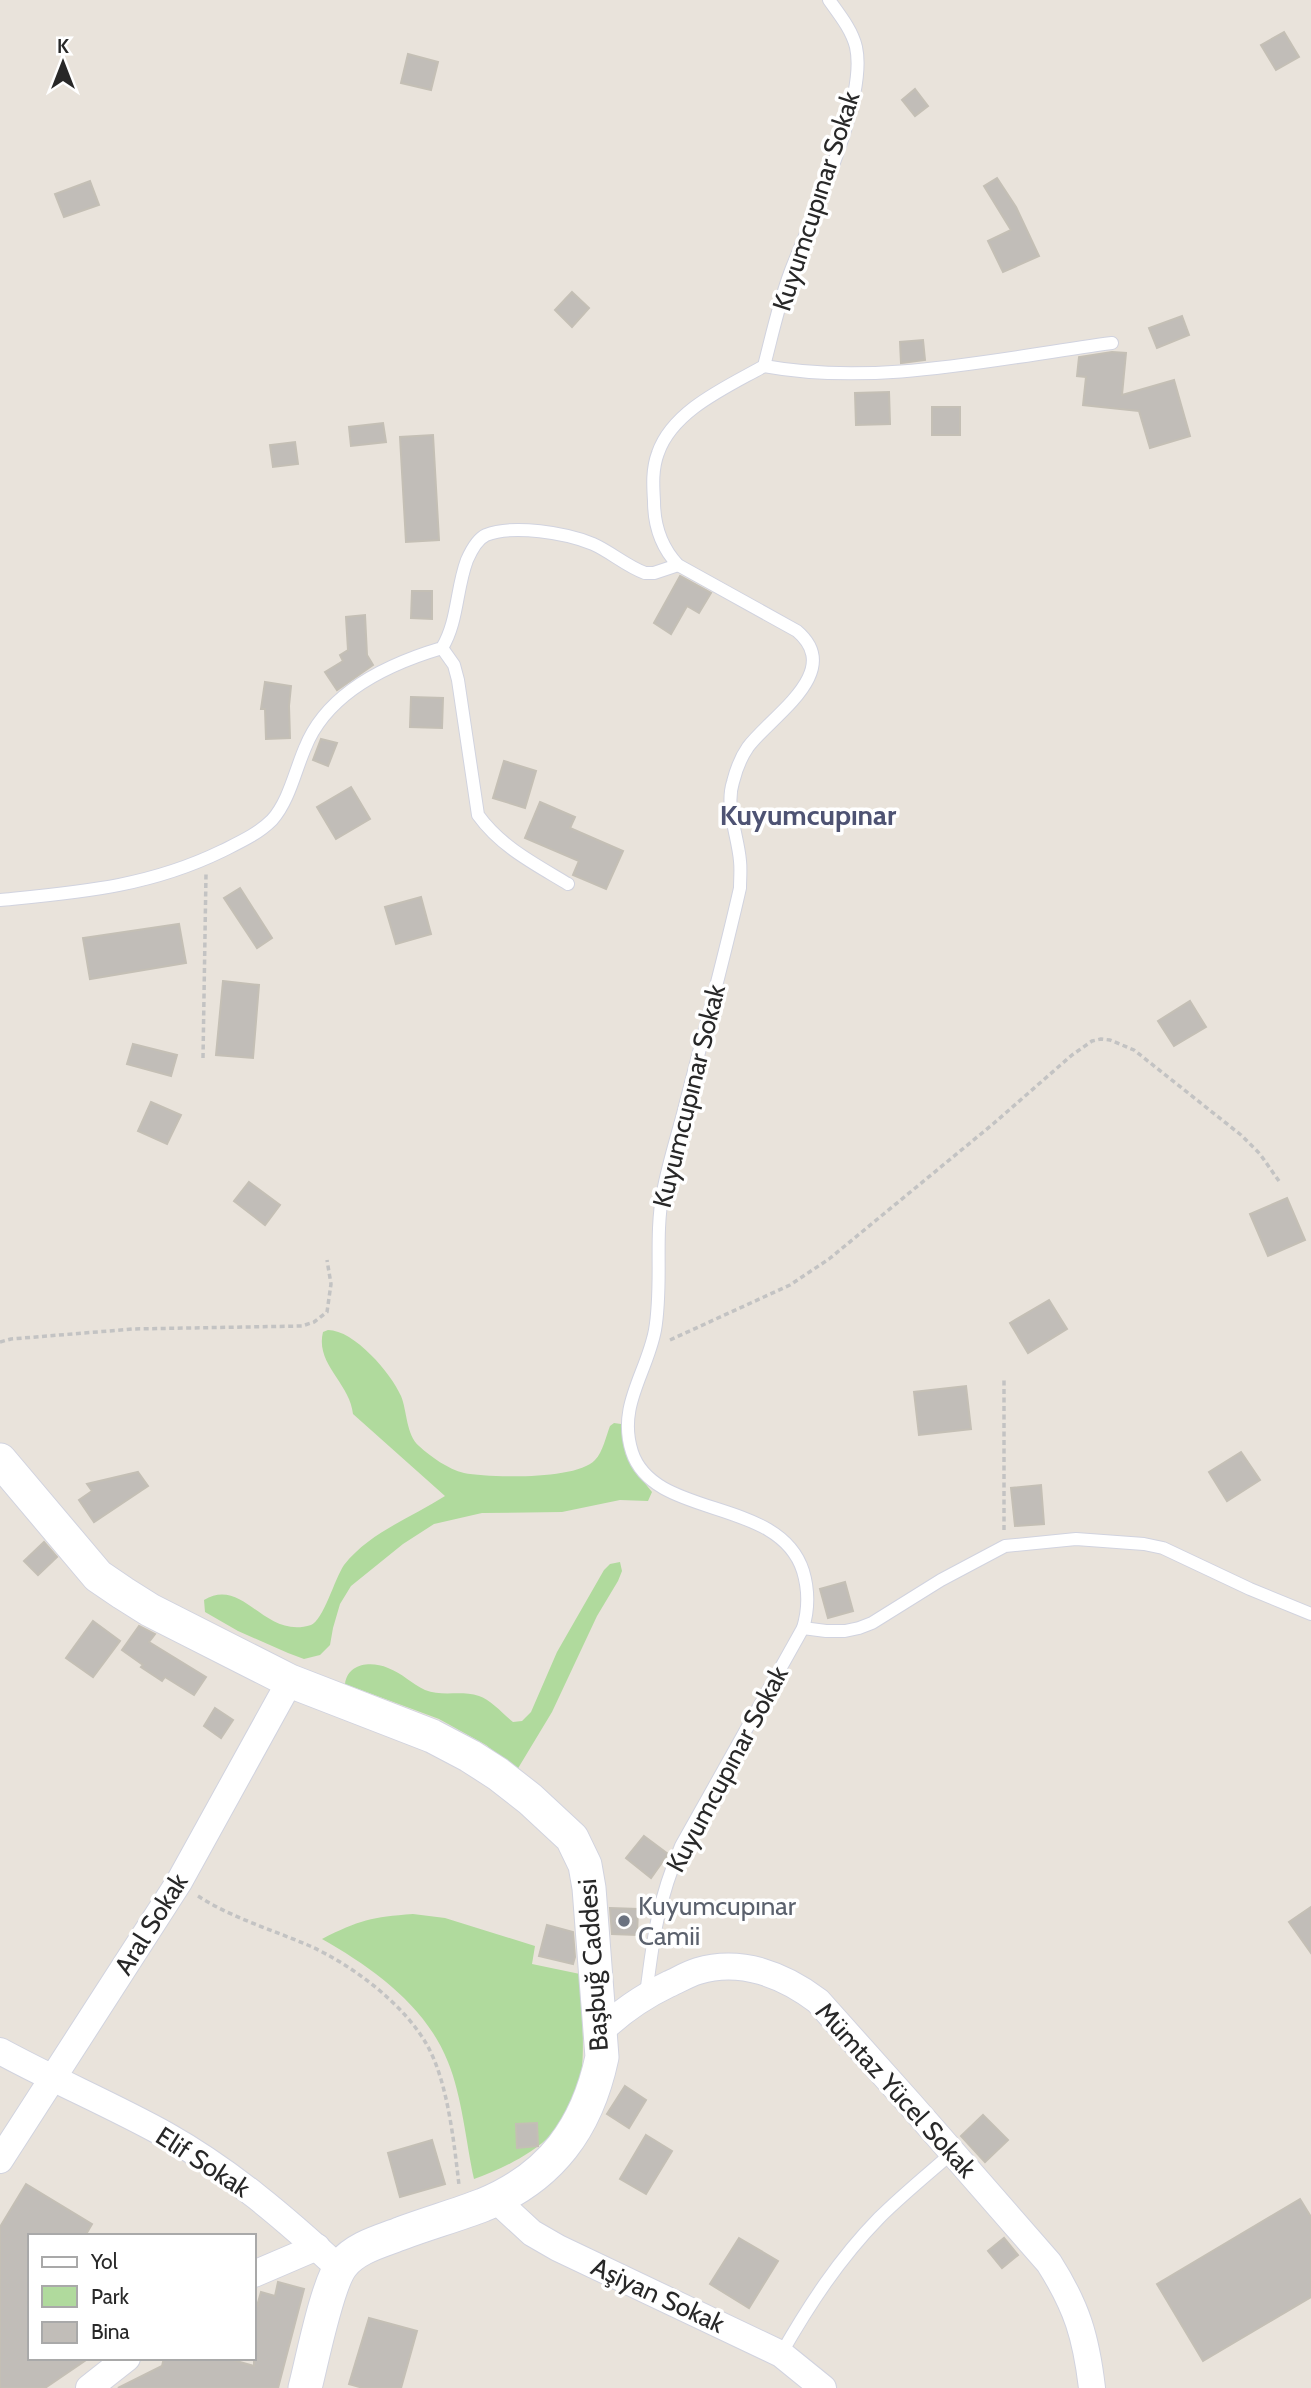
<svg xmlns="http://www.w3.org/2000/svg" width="1311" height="2388" font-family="Cabin,sans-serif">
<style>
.green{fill:#b0da9d}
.building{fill:#c1bdb8;stroke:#c4bfb5;stroke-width:2}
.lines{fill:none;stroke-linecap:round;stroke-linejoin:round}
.service-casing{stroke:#d1d3df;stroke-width:14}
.minor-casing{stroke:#d1d3df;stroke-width:28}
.tertiary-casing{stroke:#d1d3df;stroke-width:35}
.path{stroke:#c3c3c3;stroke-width:3.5;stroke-dasharray:5 3.5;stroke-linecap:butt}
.service{stroke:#fff;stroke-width:12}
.minor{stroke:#fff;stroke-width:26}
.tertiary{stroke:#fff;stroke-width:33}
.worship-dot{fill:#6b7280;stroke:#fff;stroke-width:2.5}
.labels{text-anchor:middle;stroke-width:7;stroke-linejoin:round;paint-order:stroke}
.street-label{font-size:26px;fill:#282828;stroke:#fff}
.worship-label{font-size:26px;fill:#5b616d;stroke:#fff;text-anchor:start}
.neighbourhood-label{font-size:28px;font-weight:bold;fill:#4e5373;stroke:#fff}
</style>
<rect width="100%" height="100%" fill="#e9e3db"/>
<g class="green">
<path d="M328,1330C354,1330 391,1373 401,1396C407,1410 406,1435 419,1446C431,1457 448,1469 464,1473C490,1478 577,1480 595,1460C603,1452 606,1436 610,1426L614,1423L621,1424C626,1461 630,1464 652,1492L648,1501L620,1500L562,1512L482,1513L434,1524L403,1544L351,1586L340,1604L333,1628L330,1645L320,1655L304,1659L288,1653L238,1631L205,1612L204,1600C244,1576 264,1640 311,1625C323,1621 335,1578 344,1565C370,1532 411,1518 445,1496L353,1414C350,1383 315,1364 323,1332Z"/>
<path d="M620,1562L622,1571L618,1581L597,1616L552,1712L517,1770L486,1745L439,1719L345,1684C348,1663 371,1661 388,1668C402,1673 412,1684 425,1690C442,1697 461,1690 479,1696C490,1699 503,1714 513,1722L522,1721L531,1712L557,1652L604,1570L610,1564Z"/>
<path d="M413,1914L445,1918L535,1946L532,1964L580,1974C581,2010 587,2058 578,2093C565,2138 514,2165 474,2179C466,2142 462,2096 448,2062C426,2006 373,1968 322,1939C359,1920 372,1917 413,1914Z"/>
</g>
<g class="building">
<polygon points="1284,32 1299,57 1276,70 1261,45"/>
<polygon points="408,54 438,62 431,90 401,83"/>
<polygon points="915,89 928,106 915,116 902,100"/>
<polygon points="997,178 1016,207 1039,256 1003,272 988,241 1011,230 984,186"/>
<polygon points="90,181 99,205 64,217 55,194"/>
<polygon points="572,292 589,308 572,327 555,310"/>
<polygon points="1182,316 1189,335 1157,348 1149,328"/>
<polygon points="923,340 925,360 901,363 900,342"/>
<polygon points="1112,352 1126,353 1122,395 1174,380 1190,436 1150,448 1139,411 1083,405 1086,377 1077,376 1079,357"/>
<polygon points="889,392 890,424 856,425 855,393"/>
<rect x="932" y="407" width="28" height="28"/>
<polygon points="383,423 386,442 351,446 349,427"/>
<polygon points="433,435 439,540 406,542 400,437"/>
<polygon points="295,442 298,464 273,467 270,445"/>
<polygon points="680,576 711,593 699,613 687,606 671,634 654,623"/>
<polygon points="412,591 432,591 432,619 411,618"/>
<polygon points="365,615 367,655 373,665 337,690 325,672 343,661 340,655 348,650 346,617"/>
<polygon points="265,682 291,686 289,706 290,738 266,739 265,709 261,709"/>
<polygon points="411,697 443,698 442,728 410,727"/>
<polygon points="321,739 337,743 328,766 313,760"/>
<polygon points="504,761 536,771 525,808 493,798"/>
<polygon points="351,787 370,819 336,839 317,807"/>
<polygon points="540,802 575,817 570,828 623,851 606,889 573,875 579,861 525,838"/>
<polygon points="240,888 272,938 257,948 224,898"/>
<polygon points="421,897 431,934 396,944 385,907"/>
<polygon points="179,924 186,963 90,979 83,938"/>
<polygon points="223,981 259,985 253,1058 216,1055"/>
<polygon points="1190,1001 1206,1027 1174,1046 1158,1021"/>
<polygon points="133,1044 177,1055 171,1076 127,1064"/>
<polygon points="151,1102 181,1115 167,1144 138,1131"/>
<polygon points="249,1182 280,1205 265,1225 234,1201"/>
<polygon points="1287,1198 1305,1240 1268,1256 1250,1214"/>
<polygon points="1049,1300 1067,1329 1028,1353 1010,1323"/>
<polygon points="966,1386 971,1429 919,1435 914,1392"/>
<polygon points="1241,1452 1260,1480 1227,1501 1209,1472"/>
<polygon points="138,1472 148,1486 94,1522 79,1500 92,1491 87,1484"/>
<polygon points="1041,1485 1044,1524 1015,1526 1011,1488"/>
<polygon points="44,1542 57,1557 38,1575 24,1561"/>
<polygon points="845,1582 853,1611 828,1618 820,1589"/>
<polygon points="93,1621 120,1641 93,1677 66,1658"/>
<polygon points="139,1626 155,1634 149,1642 206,1677 194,1695 165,1677 162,1681 141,1667 143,1665 122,1650"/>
<polygon points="215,1708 233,1720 221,1738 204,1726"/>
<polygon points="644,1836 668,1854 651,1878 626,1858"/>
<polygon points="1311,1907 1311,1953 1289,1922"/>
<polygon points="610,1908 638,1909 637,1935 612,1934"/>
<polygon points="547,1925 573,1932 575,1957 573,1964 539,1956"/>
<polygon points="625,2086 646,2100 629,2128 607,2114"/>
<polygon points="983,2115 1008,2140 985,2162 961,2136"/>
<polygon points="537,2123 538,2146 517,2148 516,2124"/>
<polygon points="646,2135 672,2151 646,2194 620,2179"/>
<polygon points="432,2140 445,2184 400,2197 388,2153"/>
<polygon points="26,2184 92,2224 85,2236 30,2236 30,2358 89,2358 45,2388 0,2388 0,2227"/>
<polygon points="1300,2199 1311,2217 1311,2297 1203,2361 1157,2284"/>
<polygon points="739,2238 778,2261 749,2308 710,2284"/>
<polygon points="1004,2238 1018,2255 1002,2268 988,2251"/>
<polygon points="278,2282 304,2289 278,2388 118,2388 162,2366 164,2358 226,2358 254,2366 254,2305 257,2306 261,2292 275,2296"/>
<polygon points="369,2318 417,2331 401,2388 363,2388 349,2384"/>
</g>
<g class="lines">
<defs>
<g id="service">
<path d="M764,366C878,387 998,358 1112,343"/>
<path d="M442,648L454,665L458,680L478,815C501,847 535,864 568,884"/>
<path d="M0,900C80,892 148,887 222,851C240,842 258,834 272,820C289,801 295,771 305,748C327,692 388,664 442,648C458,622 456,589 467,560C471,551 477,539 486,535C513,524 567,533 593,544C611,552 626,566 645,573H654L678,565"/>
<polyline points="803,1628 826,1631 845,1631 859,1628 872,1623 941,1580 1005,1546 1076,1539 1144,1544 1163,1548 1250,1589 1311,1614"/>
<path d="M646,1995C653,1938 658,1900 681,1846L803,1628C809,1608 809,1591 803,1571C779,1496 654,1520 632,1452C617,1406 647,1373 655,1330C663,1284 654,1238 663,1192C668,1165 677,1137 684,1110C703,1036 723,963 740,888C740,879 741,870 740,861C738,836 725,807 733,782C736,770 741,757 748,747C771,716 845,672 797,631L678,565C661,547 654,525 654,501C653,485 652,469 658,453C673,410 727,387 764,366C772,335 779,303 790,273C810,220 868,100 856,47C852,30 839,14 829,0"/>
<path d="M781,2354C809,2305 839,2259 879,2218C902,2195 928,2174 952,2153"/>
</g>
<g id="minor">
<path d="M599,2033C620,2012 642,1997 669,1984C678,1980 688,1974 698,1971C741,1958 784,1975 818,2001L911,2105L1049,2263C1077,2307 1086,2337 1092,2388"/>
<path d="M0,2051C55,2081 112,2105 166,2135C230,2171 286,2219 339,2268"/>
<polyline points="0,2160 179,1882 290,1681"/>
<polyline points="495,2199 532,2233 558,2248 781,2354 823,2388"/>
<polyline points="254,2274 317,2247"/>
<polyline points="89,2388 127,2358"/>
</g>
<path id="tertiary" d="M0,1460L98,1576L123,1593L150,1610L290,1681L432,1736L470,1756L498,1774L530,1799L572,1838L585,1865L589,1888L602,2057C587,2128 551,2177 483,2205C457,2215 429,2223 402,2233C382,2241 356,2247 342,2265C327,2284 312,2361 305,2388"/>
</defs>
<use href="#service" class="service-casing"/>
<use href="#minor" class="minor-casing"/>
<use href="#tertiary" class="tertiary-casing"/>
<g class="path">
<polyline points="203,1058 206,874"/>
<polyline points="670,1340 790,1285 829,1259 993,1124 1072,1055 1092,1041 1101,1039 1110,1040 1134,1050 1241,1135 1260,1154 1281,1184"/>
<polyline points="0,1342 11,1339 133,1329 302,1326 314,1322 327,1312 331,1284 327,1260"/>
<polyline points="1004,1530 1004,1379"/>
<path d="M198,1896C232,1918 273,1930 310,1946C352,1965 404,2004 427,2045C448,2082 454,2143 459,2185"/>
</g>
<use href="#service" class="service"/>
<use href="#minor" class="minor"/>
<use href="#tertiary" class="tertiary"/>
</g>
<circle class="worship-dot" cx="624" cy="1921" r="7"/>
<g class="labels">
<g class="street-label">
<text transform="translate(816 201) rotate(-72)" y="9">Kuyumcupınar Sokak</text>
<text transform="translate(689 1096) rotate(-76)" y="9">Kuyumcupınar Sokak</text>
<text transform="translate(727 1769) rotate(-62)" y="9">Kuyumcupınar Sokak</text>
<text transform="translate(151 1924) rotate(-58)" y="9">Aral Sokak</text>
<text transform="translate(593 1965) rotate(-94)" y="9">Başbuğ Caddesi</text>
<text transform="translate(896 2090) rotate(48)" y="9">Mümtaz Yücel Sokak</text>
<text transform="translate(203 2162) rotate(33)" y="9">Elif Sokak</text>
<text transform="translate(658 2295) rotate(25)" y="9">Aşiyan Sokak</text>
</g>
<g class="worship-label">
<text x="638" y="1915">Kuyumcupınar<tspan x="638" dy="30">Camii</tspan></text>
</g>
<g class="neighbourhood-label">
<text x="808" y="825">Kuyumcupınar</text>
</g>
</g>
<rect x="28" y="2234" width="228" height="126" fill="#ffffff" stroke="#a9a9a9" stroke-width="2"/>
<rect x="42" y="2257" width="35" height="10" fill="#ffffff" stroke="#a9a9a9" stroke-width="2"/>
<text x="91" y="2269" font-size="21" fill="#282828">Yol</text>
<rect x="42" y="2286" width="35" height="21" fill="#b0da9d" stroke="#a9a9a9" stroke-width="2"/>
<text x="91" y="2304" font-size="21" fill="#282828">Park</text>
<rect x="42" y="2322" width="35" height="21" fill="#c1bdb8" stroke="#a9a9a9" stroke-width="2"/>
<text x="91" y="2339" font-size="21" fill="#282828">Bina</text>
<g transform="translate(63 63)" stroke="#ffffff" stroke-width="5" paint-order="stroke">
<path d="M0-5L12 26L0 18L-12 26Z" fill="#282828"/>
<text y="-10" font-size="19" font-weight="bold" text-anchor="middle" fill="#282828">K</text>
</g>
</svg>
